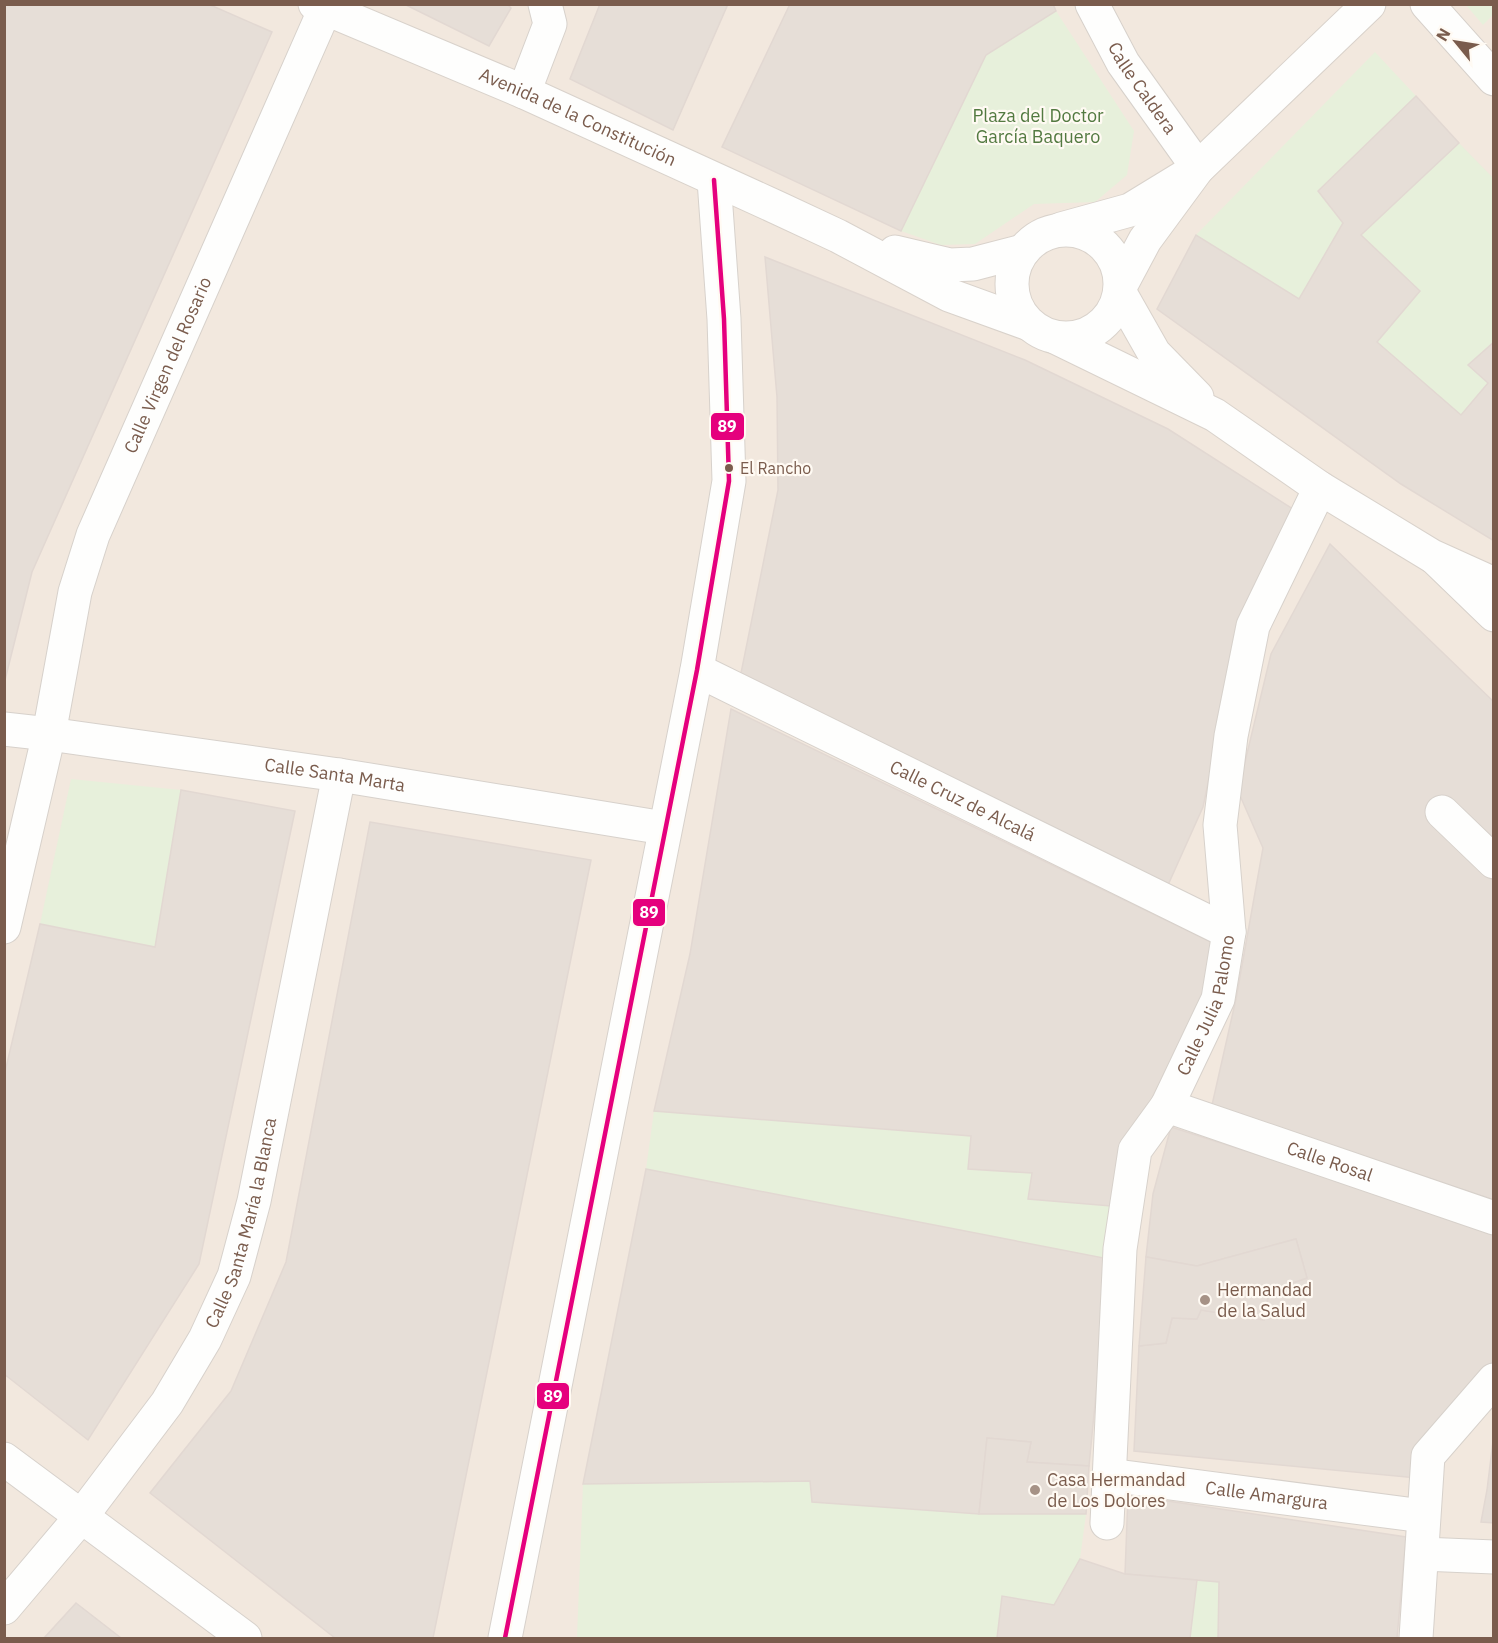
<svg xmlns="http://www.w3.org/2000/svg" width="1498" height="1643" font-family="'IBM Plex Sans',sans-serif">
<style>
.residential{fill:#f2e8de}
.green{fill:#e7f0db}
.building{fill:#e6ded7;stroke:#e2d8d2;stroke-width:1.5}
.lines{fill:none;stroke-linecap:round;stroke-linejoin:round}
.street-casing{stroke:#d7d1cb;stroke-width:35}
.secondary-casing{stroke:#d9d2cb;stroke-width:35}
.street{stroke:#fefefd;stroke-width:33}
.secondary{stroke:#fefefd;stroke-width:33}
.bus-1-casing{stroke:#fffaf3;stroke-width:9}
.bus-1{stroke:#e5007d;stroke-width:4.5}
.bus-dot{fill:#7a5c4d;stroke:#fffaf3;stroke-width:2}
.poi-dot{fill:#a69286;stroke:#fffaf3;stroke-width:2}
.labels{text-anchor:middle;stroke-width:4.5;stroke-linejoin:round;paint-order:stroke}
.bus-label{font-size:16px;fill:#7a5c4d;stroke:#fffaf3;text-anchor:start}
.street-label{font-size:18px;fill:#7a5c4d;stroke:#fffaf3}
.park-label{font-size:18px;fill:#537a41;stroke:#fffaf3}
.poi-label{font-size:18px;fill:#7a5c4d;stroke:#fffaf3;text-anchor:start}
.line-badge{stroke:#fffaf3;stroke-width:2}
.badge-label{font-size:16px;text-anchor:middle;font-weight:bold;fill:#fff}
</style>
<rect width="100%" height="100%" fill="#f9f5f0"/>
<rect class="residential" x="5" y="5" width="1488" height="1633"/>
<g class="green">
<polygon points="1466,5 1493,5 1493,15 1483,25"/>
<polygon points="1056,11 1134,131 1127,175 1095,202 1034,204 975,244 941,245 901,231 986,55"/>
<polygon points="1375,52 1416,96 1319,190 1343,223 1299,299 1196,235"/>
<polygon points="1459,143 1493,178 1493,342 1468,365 1488,383 1461,415 1377,342 1420,291 1361,235"/>
<polygon points="71,779 181,790 155,947 40,924"/>
<polygon points="654,1111 971,1136 968,1169 1032,1173 1028,1198 1111,1206 1109,1259 646,1169"/>
<polygon points="810,1481 812,1502 979,1514 1086,1514 1080,1559 1054,1605 1002,1596 997,1638 577,1638 583,1484"/>
<polygon points="1197,1580 1219,1582 1218,1638 1190,1638"/>
</g>
<g class="building">
<polygon points="208,4 272,32 32,572 4,684 4,5"/>
<polygon points="404,4 507,4 511,8 489,46"/>
<polygon points="600,4 728,4 673,130 570,79"/>
<polygon points="790,4 1053,4 1056,11 986,55 901,231 722,147"/>
<polygon points="1416,96 1459,143 1361,235 1420,291 1377,342 1461,415 1488,383 1468,365 1494,342 1494,541 1401,484 1157,309 1196,235 1299,299 1343,223 1318,191"/>
<polygon points="765,257 1025,360 1168,429 1296,511 1239,636 1203,807 1168,885 741,673 778,490 777,397"/>
<polygon points="1330,544 1494,702 1494,1200 1212,1105 1236,999 1263,848 1238,791 1271,654"/>
<polygon points="731,709 1213,943 1197,1019 1111,1206 1028,1199 1032,1173 968,1169 971,1136 654,1111 690,954"/>
<polygon points="181,790 295,811 199,1264 88,1440 4,1374 4,1076 40,924 155,947"/>
<polygon points="370,822 591,860 433,1638 335,1638 150,1493 231,1391 286,1262"/>
<polygon points="1171,1127 1494,1231 1494,1363 1423,1443 1417,1478 1134,1451 1139,1346 1166,1343 1172,1318 1197,1319 1201,1310 1264,1320 1269,1291 1307,1278 1296,1239 1197,1266 1146,1257 1153,1194"/>
<polygon points="646,1169 1109,1259 1089,1466 1027,1462 1031,1442 987,1438 979,1514 812,1502 810,1481 583,1484"/>
<polygon points="1296,1239 1307,1278 1269,1291 1264,1320 1201,1310 1197,1319 1172,1318 1166,1343 1139,1346 1146,1257 1197,1266"/>
<polygon points="1494,1433 1494,1523 1481,1522 1487,1490"/>
<polygon points="987,1438 1031,1442 1027,1462 1089,1466 1086,1514 979,1514"/>
<polygon points="1128,1495 1406,1537 1397,1638 1218,1638 1219,1582 1125,1574"/>
<polygon points="1080,1559 1125,1574 1197,1580 1190,1638 997,1638 1002,1596 1054,1605"/>
<polygon points="76,1603 121,1638 44,1638"/>
</g>
<g class="lines">
<defs>
<g id="street">
<path id="s1" d="M1092,4L1123,63L1198,168"/>
<polyline points="1427,4 1494,79"/>
<polyline points="524,92 550,24 545,4"/>
<polyline points="1436,559 1494,615"/>
<path id="s2" d="M697,670L1229,932"/>
<path id="s3" d="M4,729L49,734L339,775L664,828"/>
<polyline points="1442,812 1494,862"/>
<path id="s4" d="M4,927L49,734L75,592L93,535L325,9"/>
<path id="s5" d="M1167,1106L1494,1218"/>
<polyline points="4,1459 245,1638"/>
<path id="s6" d="M1109,1475L1423,1516"/>
<path id="s7" d="M1107,1523L1120,1249L1135,1150L1167,1106L1218,999L1229,932L1220,825L1231,736L1253,626L1320,488"/>
<polyline points="1422,1554 1494,1557"/>
<path id="s8" d="M4,1608L81,1517L167,1403L205,1339L234,1276L254,1201L339,775"/>
<polyline points="505,1638 697,670 729,481 724,319 714,180"/>
<polyline points="1416,1638 1428,1456 1494,1380"/>
</g>
<g id="secondary">
<path id="s9" d="M315,4L524,92L778,208L838,236L949,295L1029,324"/>
<polyline points="1061,229 1130,210 1184,177"/>
<circle cx="1066" cy="284" r="54"/>
<polyline points="895,252 950,265 973,264 1023,251"/>
<polyline points="1121,285 1145,240 1198,168 1369,4"/>
<polyline points="1120,293 1154,353 1197,397"/>
<polyline points="1057,338 1215,415 1320,488 1432,556 1494,584"/>
</g>
</defs>
<use href="#street" class="street-casing"/>
<use href="#secondary" class="secondary-casing"/>
<use href="#street" class="street"/>
<use href="#secondary" class="secondary"/>
<defs>
<polyline id="bus-1" points="505,1638 697,670 729,481 724,319 714,180"/>
</defs>
<use href="#bus-1" class="bus-1-casing"/>
<use href="#bus-1" class="bus-1"/>
</g>
<circle class="bus-dot" cx="729" cy="468" r="5"/>
<g class="poi-dot">
<circle cx="1205" cy="1300" r="6"/>
<circle cx="1035" cy="1490" r="6"/>
</g>
<g class="labels">
<g class="bus-label">
<text x="740" y="474">El Rancho</text>
</g>
<g class="street-label">
<text dy="6" stroke="none"><textPath href="#s1" startOffset="98">Calle Caldera</textPath></text>
<text dy="6" stroke="none"><textPath href="#s9" startOffset="286">Avenida de la Constitución</textPath></text>
<text dy="6" stroke="none"><textPath href="#s4" startOffset="588">Calle Virgen del Rosario</textPath></text>
<text dy="6" stroke="none"><textPath href="#s3" startOffset="334">Calle Santa Marta</textPath></text>
<text dy="6" stroke="none"><textPath href="#s2" startOffset="296">Calle Cruz de Alcalá</textPath></text>
<text dy="6" stroke="none"><textPath href="#s7" startOffset="538">Calle Julia Palomo</textPath></text>
<text dy="6" stroke="none"><textPath href="#s5" startOffset="172">Calle Rosal</textPath></text>
<text dy="6" stroke="none"><textPath href="#s8" startOffset="459">Calle Santa María la Blanca</textPath></text>
<text dy="6" stroke="none"><textPath href="#s6" startOffset="159">Calle Amargura</textPath></text>
</g>
<g class="park-label">
<text x="1038" y="122">Plaza del Doctor<tspan x="1038" dy="21">García Baquero</tspan></text>
</g>
<g class="poi-label">
<text x="1217" y="1296">Hermandad<tspan x="1217" dy="21">de la Salud</tspan></text>
<text x="1047" y="1486">Casa Hermandad<tspan x="1047" dy="21">de Los Dolores</tspan></text>
</g>
</g>
<g class="line-badge">
<rect x="710" y="412" width="35" height="29" rx="6" fill="#e5007d"/>
<rect x="632" y="898" width="34" height="29" rx="6" fill="#e5007d"/>
<rect x="536" y="1382" width="34" height="28" rx="6" fill="#e5007d"/>
</g>
<g class="badge-label">
<text x="727" y="432">89</text>
<text x="649" y="918">89</text>
<text x="553" y="1402">89</text>
</g>
<rect width="1498" height="1643" fill="none" stroke="#7a5c4d" stroke-width="12"/>
<g transform="translate(1456 42) rotate(300)" stroke="#fffaf3" stroke-width="4.5" paint-order="stroke">
<path d="M0-4.5L10 22L0 15L-10 22Z" fill="#7a5c4d"/>
<text y="-9" font-size="16" font-weight="bold" text-anchor="middle" fill="#7a5c4d">N</text>
</g>
</svg>
